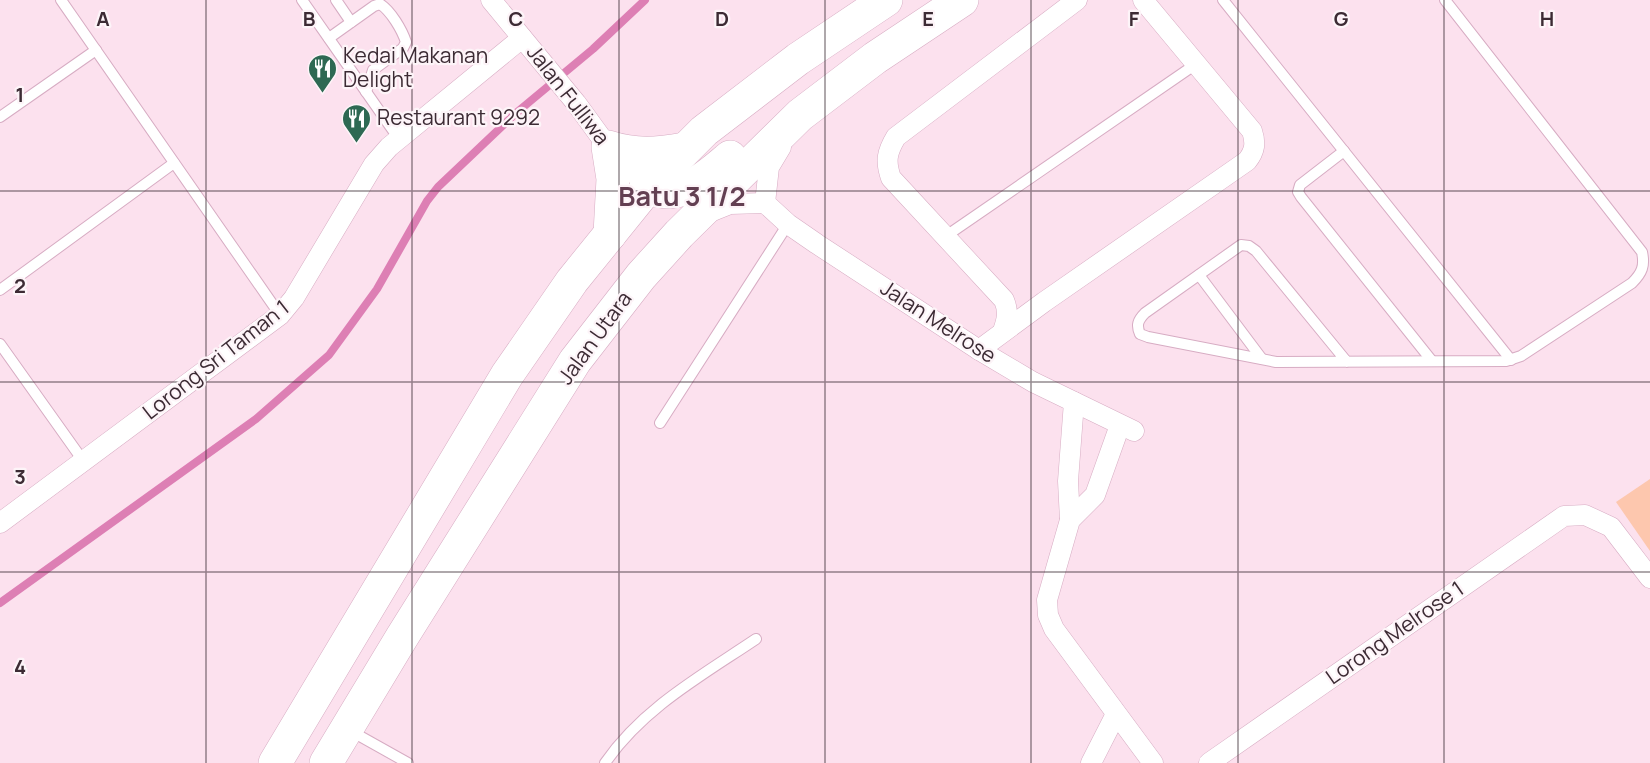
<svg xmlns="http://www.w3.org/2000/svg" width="1650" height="763" font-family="Manrope,sans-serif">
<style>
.green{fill:#fdc7ae}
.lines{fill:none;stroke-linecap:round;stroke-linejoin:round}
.stream{stroke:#dd7fb4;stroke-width:8}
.service-casing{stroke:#d7acc3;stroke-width:12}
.minor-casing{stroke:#d7acc3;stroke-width:21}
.trunk-casing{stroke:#d7acc3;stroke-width:34}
.service{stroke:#fff;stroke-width:10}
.minor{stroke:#fff;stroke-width:20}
.trunk{stroke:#fff;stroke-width:33}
.grid{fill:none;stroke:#3c2b34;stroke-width:1.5;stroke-opacity:0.55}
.labels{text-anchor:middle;stroke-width:4.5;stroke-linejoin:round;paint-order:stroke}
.poi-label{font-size:21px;fill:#3c2b34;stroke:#fdf4f8;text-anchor:start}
.street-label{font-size:21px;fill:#3c2b34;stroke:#fdf4f8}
.district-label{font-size:27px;font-weight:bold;fill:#633f52;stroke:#fdf4f8}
.grid-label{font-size:20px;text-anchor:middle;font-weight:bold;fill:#3c2b34;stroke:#fdf4f8;stroke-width:4.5;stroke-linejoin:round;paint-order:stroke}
</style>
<rect width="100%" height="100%" fill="#fce1ee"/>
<polygon class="green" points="1650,479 1650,551 1616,502"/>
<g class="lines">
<polyline class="stream" points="0,603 256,419 329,355 377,289 427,201 438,187 516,113 593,49 645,0"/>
<defs>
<g id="service">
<polyline points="61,0 280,315"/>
<polyline points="302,0 399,139"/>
<polyline points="336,0 351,22"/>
<polyline points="1223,0 1511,360"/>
<path d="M329,38L374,6L380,4C391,11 402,30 406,42L403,48L373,70L366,92"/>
<polyline points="0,117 96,50"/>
<polyline points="1344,151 1300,185 1298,192 1301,197 1432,361"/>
<polyline points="946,236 1196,64"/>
<polyline points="1199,275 1262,359"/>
<polyline points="0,290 174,163"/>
<polyline points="0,344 84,462"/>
<path d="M1347,362L1256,251L1249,246L1241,245L1145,313C1138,320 1136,325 1140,334L1148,337L1276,362L1506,361L1521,356L1632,283C1642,273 1645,266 1642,252L1445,0"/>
<polyline points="660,423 788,224"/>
<polyline points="349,730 408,763"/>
<path d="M605,763C643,708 701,676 756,639"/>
</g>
<g id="minor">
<polyline points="491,0 576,103 608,147 648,187"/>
<polyline points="765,203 788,224 817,244 979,350 1033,382 1134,431"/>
<polyline points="765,203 769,167 781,147"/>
<polyline points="710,212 730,204 765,203"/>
<path d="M1003,331C1007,320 1009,312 1004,300L891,178C885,161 887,152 896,137L1077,0"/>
<path d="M979,350L1044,302L1247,161C1255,151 1256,143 1252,131L1143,0"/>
<polyline points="1120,425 1095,495 1070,520 1047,600 1048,615 1054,629 1153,763"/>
<polyline points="1070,520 1068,481 1074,402"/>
<polyline points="0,523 280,315 294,298 374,164 389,147 522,38"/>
<polyline points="1091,763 1116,714"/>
<polyline points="1209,763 1564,516 1585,515 1611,527 1650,578"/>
</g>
<g id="trunk">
<path d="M648,187C680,203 707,176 730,157"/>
<path d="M610,234L613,179L608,147C636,156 657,154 685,149"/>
<polyline points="275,763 507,375 572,281 648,187 704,131 798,59 886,0"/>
<polyline points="326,763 402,637 575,361 641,276 679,234 800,115 875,58 962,0"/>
</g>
</defs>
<use href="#service" class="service-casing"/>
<use href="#minor" class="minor-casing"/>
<use href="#trunk" class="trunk-casing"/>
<use href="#service" class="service"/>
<use href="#minor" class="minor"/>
<use href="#trunk" class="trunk"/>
</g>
<path class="grid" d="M206,0V763M412,0V763M619,0V763M825,0V763M1031,0V763M1238,0V763M1444,0V763M0,191H1650M0,382H1650M0,572H1650"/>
<defs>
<symbol id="restaurant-pin" viewBox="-11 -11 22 30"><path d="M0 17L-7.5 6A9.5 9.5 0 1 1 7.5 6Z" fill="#2e6953" stroke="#fdf4f8"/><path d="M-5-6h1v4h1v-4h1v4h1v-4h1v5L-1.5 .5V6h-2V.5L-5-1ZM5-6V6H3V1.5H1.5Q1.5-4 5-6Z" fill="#fff"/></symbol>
</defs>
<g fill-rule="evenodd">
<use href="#restaurant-pin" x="306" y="52" width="33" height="45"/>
<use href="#restaurant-pin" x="340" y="102" width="33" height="45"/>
</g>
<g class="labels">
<g class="poi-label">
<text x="343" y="63">Kedai Makanan<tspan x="343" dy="24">Delight</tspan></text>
<text x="377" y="125">Restaurant 9292</text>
</g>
<g class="street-label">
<text transform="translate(568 95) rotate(52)" y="7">Jalan Fulliwa</text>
<text transform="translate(938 322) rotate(33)" y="7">Jalan Melrose</text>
<text transform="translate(595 338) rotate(-54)" y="7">Jalan Utara</text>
<text transform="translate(216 360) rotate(-38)" y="7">Lorong Sri Taman 1</text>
<text transform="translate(1395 633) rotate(-35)" y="7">Lorong Melrose 1</text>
</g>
<g class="district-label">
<text x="682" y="206">Batu 3 1/2</text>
</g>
</g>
<g class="grid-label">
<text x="103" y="26">A</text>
<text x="309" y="26">B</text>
<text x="516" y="26">C</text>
<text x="722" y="26">D</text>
<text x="928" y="26">E</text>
<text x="1134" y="26">F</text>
<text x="1341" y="26">G</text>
<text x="1547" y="26">H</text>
<text x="20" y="102">1</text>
<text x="20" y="293">2</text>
<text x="20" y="484">3</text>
<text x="20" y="674">4</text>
</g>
</svg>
